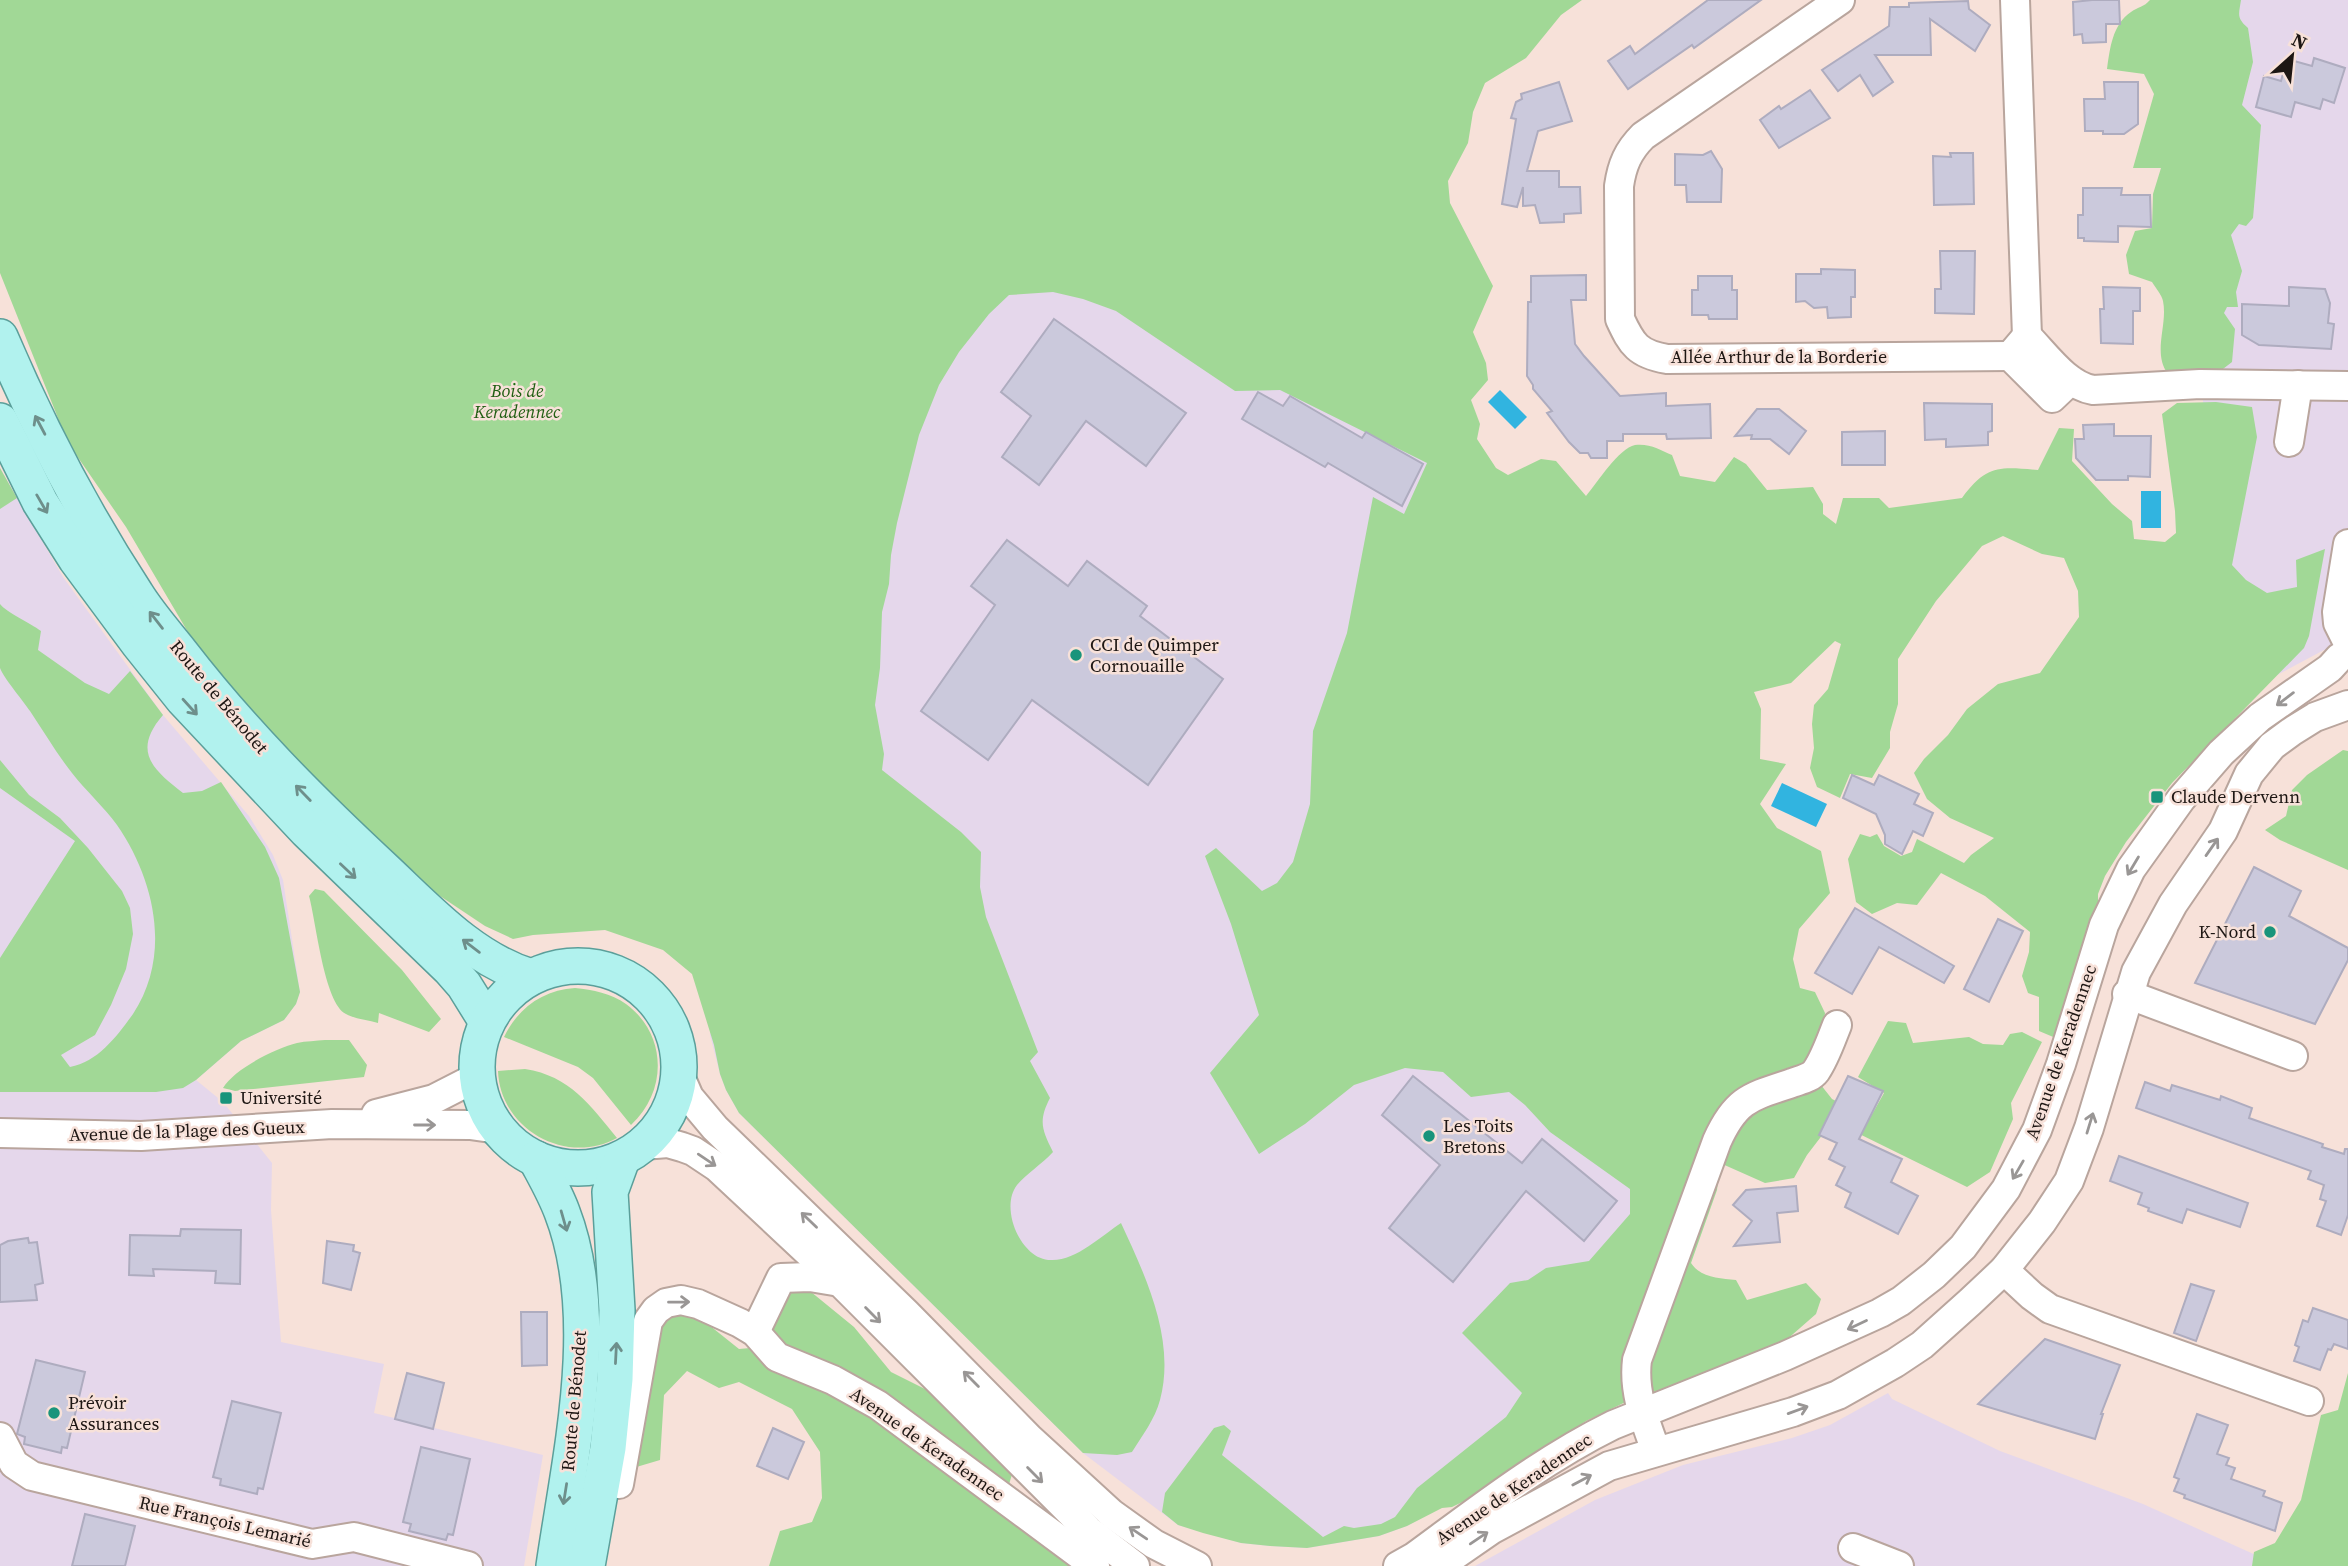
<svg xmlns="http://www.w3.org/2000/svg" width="2348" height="1566" font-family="'Source Serif 4',serif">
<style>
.commercial{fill:#e5d7eb}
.green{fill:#a1d896}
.water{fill:#31b4e0}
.building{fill:#cbc9dc;stroke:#aeacbf;stroke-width:2}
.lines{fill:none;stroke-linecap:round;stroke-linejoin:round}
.minor-casing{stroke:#b9a59d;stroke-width:32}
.major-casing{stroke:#5b9f9a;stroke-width:38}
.minor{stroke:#fff;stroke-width:28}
.major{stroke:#b1f2ee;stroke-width:35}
.oneway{stroke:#6e8f8b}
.oneway2{stroke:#999695}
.poi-dot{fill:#19947b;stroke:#f7e1d9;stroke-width:2.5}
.labels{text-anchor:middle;stroke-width:5;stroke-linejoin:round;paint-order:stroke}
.street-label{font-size:18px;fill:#1d1613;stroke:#f7e1d9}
.park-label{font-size:18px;font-style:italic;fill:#215f13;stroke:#f7e1d9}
.poi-label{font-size:18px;fill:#1d1613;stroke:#f7e1d9;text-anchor:start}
</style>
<rect width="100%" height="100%" fill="#f7e1d9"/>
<g class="commercial">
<polygon points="2203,0 2348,0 2348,644 2324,650 2266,681 2203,584"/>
<polygon points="1000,243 1443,450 1675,1107 1608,1375 1423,1517 1407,1526 1379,1536 1307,1548 1270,1546 1241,1543 1178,1525 1083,1453 739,1113 726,1090 720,1074 710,1035 895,381"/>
<polygon points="0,468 63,577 163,715 249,816 273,855 283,880 300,992 296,1004 284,1020 241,1041 196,1080 223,1102 272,1163 271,1210 281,1342 384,1364 374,1413 543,1455 524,1566 0,1566"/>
<polygon points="1888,1393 1892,1399 2000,1451 2143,1504 2269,1561 2265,1566 1475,1566 1595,1500 1683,1465 1792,1438 1830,1425"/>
</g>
<g class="green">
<path d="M0,0H1582L1561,15L1526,58L1485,83L1473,112L1468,143L1448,181L1450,203L1493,286L1473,332L1486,363L1488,380L1471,400L1480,424L1477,439L1496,468L1508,475L1541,459L1556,461L1586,496C1597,483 1619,448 1635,445C1649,443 1661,450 1672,455L1680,476L1715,482L1734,457L1746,464L1767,490L1813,487L1823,504V514L1836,524L1843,498H1879L1889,508L1962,498C1987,464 2000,467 2038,470L2059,428L2074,429L2072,461L2112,504L2132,521L2134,539L2165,542L2176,533L2175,511L2162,414L2177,403L2216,402L2252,407L2257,437L2232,565L2246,580L2267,593L2297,587L2296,560L2325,549L2309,636L2304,648L2172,783L2126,842L2105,876L2098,894V909L2058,1039L2039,1031V997L2028,993L2022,976L2029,952L2030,932L1985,896L1941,873L1917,905L1897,903L1872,914L1856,902L1848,859L1860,834L1870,837L1877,834L1884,846L1901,856L1912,852L1917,839L1964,863L1971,855L1994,838L1950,818L1927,799L1914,773L1924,759L1948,735L1967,709L1998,684L2040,673L2079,617L2078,591L2064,558L2042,554L2003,536L1982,546L1936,601L1898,659V704L1890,732V748L1872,778L1850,774L1840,798L1817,787L1810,768L1814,748L1812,724L1814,705L1828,689L1841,644L1835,641L1791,683L1754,692L1761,709L1760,759L1786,764L1760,804L1777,828L1821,851L1830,893L1799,929L1793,959L1800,988L1815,992L1825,1013L1817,1080L1832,1099L1870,1118L1884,1093L1858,1077L1888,1021L1906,1023L1913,1043L1969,1037L1983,1044L2003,1045L2010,1034L2022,1032L2042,1042L2011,1103L2013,1119L1990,1172L1967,1187L1833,1121L1807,1155L1794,1178L1765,1183L1720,1163L1717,1190L1691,1263C1701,1278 1719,1278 1736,1280L1747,1300L1806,1283L1821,1299L1816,1314L1784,1342L1748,1355L1710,1375L1634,1398L1586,1421L1481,1493L1452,1507L1442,1508L1407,1526L1379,1536L1307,1548L1270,1546L1241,1543L1203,1533L1178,1525L1162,1512L1165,1493L1214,1428L1224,1425L1231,1431L1222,1455L1323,1537L1344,1526L1354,1528L1381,1524L1395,1517L1417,1488L1506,1417L1522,1393L1462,1333L1510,1283L1528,1280L1546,1268L1589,1261L1630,1214V1189L1550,1132L1525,1105L1509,1092L1471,1097L1443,1072L1405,1068L1354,1085L1305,1124L1259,1154L1210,1073L1259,1015L1231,924L1205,856L1216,848L1262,891L1277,883L1293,862L1310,804L1313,731L1347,633L1373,497L1404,514L1427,463L1280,390L1235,391L1116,311L1083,299L1053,292L1009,295L989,314L959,352L939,385L919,435L897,523L891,555L889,584L882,612L880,668L875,705L884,754L882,770L961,832L981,852L980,887L986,917L1038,1052L1030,1061L1050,1098C1038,1121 1042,1130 1053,1152C1042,1164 1026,1174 1017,1185C999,1208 1021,1260 1051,1260C1076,1261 1101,1236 1121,1223C1146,1277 1176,1340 1160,1400C1155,1419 1142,1436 1132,1452L1117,1455L1083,1453L739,1113L726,1090L720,1074L714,1045L692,974L663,950L605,930L533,935L513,939L485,926L413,878L286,752L192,639L126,527L68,443L0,273Z"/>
<path d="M2150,0H2241C2239,14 2236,18 2248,28L2253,62L2242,105L2261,125L2253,218L2246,226L2239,224L2231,235L2242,271L2236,292L2238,307H2227L2224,313L2235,329L2232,362L2219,372L2168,374C2152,353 2168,325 2163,301C2162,295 2155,287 2152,282L2129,274L2126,255L2135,231L2152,228L2153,194L2161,168H2133L2154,94L2144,74L2107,69C2110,49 2112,25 2131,12C2138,7 2144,7 2150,0Z"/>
<polygon points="0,468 17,498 0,509"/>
<path d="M0,604C6,612 30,623 41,631L38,650L85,683L109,694L130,671L163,715C132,751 152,769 183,793L202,791L221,782L265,847L279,878L300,992L296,1004L284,1020L241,1041L196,1080L183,1088L156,1092H0V958L75,841L0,788V760L29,795L60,818L88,848L122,891L130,908L133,934L126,969L111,1005L95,1035L61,1055L70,1067C98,1062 117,1036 133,1014C172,955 155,880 117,825C104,807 86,791 72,773C57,754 44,732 30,711C24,702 3,677 0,668C0,657 0,618 0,604Z"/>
<polygon points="2343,750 2348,751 2348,870 2280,840 2265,830 2286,816 2292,790 2307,775"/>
<path d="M315,889L324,891L402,970L441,1019L429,1032L379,1013L378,1023C368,1020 355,1019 346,1014C324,1003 316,921 309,896Z"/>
<path d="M575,988C593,990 611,993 626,1004C667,1034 668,1091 631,1125L593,1078L578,1067L504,1037C518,1008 543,990 575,988Z"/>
<path d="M325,1040H349L367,1065L364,1077L235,1091L223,1088C234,1069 276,1048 297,1043C306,1041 316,1041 325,1040Z"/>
<path d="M525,1069C570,1076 590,1105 617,1138C566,1166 500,1129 498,1071Z"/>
<polygon points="763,1279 805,1287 854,1327 891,1372 935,1394 1013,1471 1007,1491 1016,1514 1114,1566 769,1566 780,1531 812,1522 822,1498 820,1452 792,1409 739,1382 719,1388 687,1371 664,1395 660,1460 633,1468 652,1325 681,1313 709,1325 739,1349 774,1346 756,1307"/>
<polygon points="2348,1373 2348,1566 2252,1566 2254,1552 2275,1543 2301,1500 2321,1415 2338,1410"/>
</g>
<g class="water">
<polygon points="1500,390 1527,417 1515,429 1488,402"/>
<rect x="2141" y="491" width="20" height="37"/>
<polygon points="1782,783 1827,804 1816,827 1771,806"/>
</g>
<g class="building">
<polygon points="1708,0 1761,0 1694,48 1692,45 1628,89 1608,61 1630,46 1635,54"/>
<polygon points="2092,0 2119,0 2120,24 2106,24 2106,42 2083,43 2082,34 2074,35 2073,2"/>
<polygon points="1968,1 1969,9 1990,25 1975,51 1930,19 1931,55 1875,55 1893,82 1873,96 1860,75 1838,91 1822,70 1889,26 1890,7 1909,7 1909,3"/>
<polygon points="2314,58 2345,68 2334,103 2323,99 2320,109 2295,102 2291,117 2256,107 2264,76 2281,81 2287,59 2312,66"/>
<polygon points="1559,82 1572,121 1538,131 1527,171 1559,171 1559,187 1580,187 1581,213 1564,214 1564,222 1540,223 1535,205 1523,206 1523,187 1517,207 1502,204 1516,119 1511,118 1516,102 1522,99 1521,94"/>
<polygon points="2104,82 2138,82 2138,124 2124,134 2103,134 2103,131 2085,131 2084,99 2105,99"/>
<polygon points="1810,90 1830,118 1779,148 1760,120 1779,106 1781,109"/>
<polygon points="1711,151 1722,169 1721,202 1687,202 1686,185 1675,185 1675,154 1703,155"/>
<polygon points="1950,153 1973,153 1974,204 1934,205 1933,156 1951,157"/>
<polygon points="2083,188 2122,188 2121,195 2150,195 2151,227 2118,226 2118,242 2084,241 2084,238 2078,238 2078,215 2083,215"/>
<polygon points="1940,251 1975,251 1974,314 1935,313 1935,289 1941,289"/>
<polygon points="1821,269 1855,270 1855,297 1851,297 1851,317 1828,318 1827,307 1814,308 1805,301 1796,302 1796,274 1821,274"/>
<polygon points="1586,275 1586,300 1571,300 1575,344 1584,356 1620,396 1666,393 1666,406 1710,404 1711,438 1667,439 1666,434 1623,434 1623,441 1607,441 1607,458 1591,458 1588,453 1580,453 1569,442 1547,413 1552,411 1533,389 1533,385 1527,376 1528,302 1531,302 1531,276"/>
<polygon points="1698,276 1732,276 1732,290 1737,290 1737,319 1709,319 1708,315 1692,315 1692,290 1698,290"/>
<polygon points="2103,287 2140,288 2140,311 2133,311 2133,344 2101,343 2100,309 2104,309"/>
<polygon points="2289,287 2325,289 2330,303 2328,323 2334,324 2331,349 2259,345 2242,335 2242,304 2289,306"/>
<polygon points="1054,319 1186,413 1146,466 1086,421 1039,485 1002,457 1031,416 1001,392"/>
<polygon points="1258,392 1283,406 1290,396 1362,438 1366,432 1423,464 1402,506 1328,463 1325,467 1242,419"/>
<polygon points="1924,403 1992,404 1992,431 1988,432 1988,445 1946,447 1946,439 1925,440"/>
<polygon points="1757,409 1779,409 1806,431 1789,454 1770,439 1751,439 1752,435 1735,436"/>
<polygon points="2114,424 2114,436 2151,436 2150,477 2128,476 2128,480 2096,480 2076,458 2075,439 2084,439 2083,425"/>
<polygon points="1885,431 1885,465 1842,465 1842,432"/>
<polygon points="1007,540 1068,586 1087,561 1147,606 1140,616 1223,679 1148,785 1032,700 988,760 921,711 995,605 971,586"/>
<polygon points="1852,775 1874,785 1879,775 1919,794 1914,804 1933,813 1923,836 1913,831 1902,854 1885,844 1885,835 1876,814 1843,798"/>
<polygon points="2254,867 2301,891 2289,916 2348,948 2348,960 2315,1024 2195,983"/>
<polygon points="1855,908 1954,966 1944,983 1879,947 1852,994 1815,973"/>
<polygon points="1998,919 2023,931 1989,1002 1964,989"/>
<polygon points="1413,1076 1522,1163 1542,1139 1617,1201 1584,1241 1526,1191 1453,1282 1389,1228 1440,1165 1382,1115"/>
<polygon points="1848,1076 1883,1091 1859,1139 1902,1159 1891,1182 1918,1196 1898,1234 1845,1207 1851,1193 1836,1185 1845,1167 1829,1159 1837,1143 1819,1135"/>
<polygon points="2145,1082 2170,1091 2172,1085 2220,1100 2221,1096 2252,1108 2249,1118 2323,1144 2322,1147 2344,1154 2345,1149 2348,1149 2348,1215 2341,1235 2317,1226 2326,1201 2320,1199 2324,1185 2308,1179 2311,1171 2136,1108"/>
<polygon points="2119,1156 2248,1203 2240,1227 2187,1209 2182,1223 2148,1211 2149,1208 2138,1204 2142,1193 2110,1181"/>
<polygon points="1796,1186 1798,1211 1777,1213 1780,1242 1734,1246 1752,1221 1733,1205 1746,1190"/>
<polygon points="181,1229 241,1230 240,1284 215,1283 216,1271 153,1269 154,1276 129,1275 130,1235 180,1236"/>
<polygon points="28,1238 29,1243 37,1242 43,1283 35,1285 37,1300 0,1302 0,1245 8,1241"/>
<polygon points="327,1241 354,1245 353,1251 360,1253 351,1290 323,1283"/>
<polygon points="2191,1284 2214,1291 2196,1341 2174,1333"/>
<polygon points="2313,1308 2348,1320 2348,1349 2334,1344 2331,1350 2328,1349 2320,1370 2294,1361 2299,1347 2295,1345 2303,1320 2308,1322"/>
<polygon points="521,1312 547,1312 547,1365 522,1366"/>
<polygon points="2045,1339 2120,1365 2101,1414 2103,1414 2095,1439 1978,1404"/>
<polygon points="36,1360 85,1372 67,1448 62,1447 61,1453 24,1444 25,1437 17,1434"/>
<polygon points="407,1373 444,1383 433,1429 395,1419"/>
<polygon points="232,1401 281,1413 263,1489 258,1488 257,1494 220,1485 221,1479 213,1477"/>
<polygon points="2197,1414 2228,1425 2217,1454 2229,1458 2226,1465 2235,1468 2231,1479 2265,1491 2263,1496 2282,1503 2275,1531 2184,1498 2185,1495 2174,1491 2179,1479 2174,1477"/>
<polygon points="773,1428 804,1442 788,1479 757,1466"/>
<polygon points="421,1447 470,1459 453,1535 448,1534 446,1540 409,1531 411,1524 403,1522"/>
<polygon points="85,1514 135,1526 125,1566 72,1566"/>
</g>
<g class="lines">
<defs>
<g id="minor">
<path d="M1840,0L1643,136C1628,151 1622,165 1619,186L1620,319C1632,345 1638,354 1667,359L2010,356"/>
<polyline points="2015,0 2027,336"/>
<path d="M2071,380L2052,398L2010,356L2027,336C2046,355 2066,385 2093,390L2200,384L2348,386"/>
<polyline points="2289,442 2298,385"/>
<polyline points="2348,544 2337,612 2338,623 2348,643"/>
<polyline points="2127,994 2293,1056"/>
<polyline points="679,1074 689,1097 715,1128 906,1313 1029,1438 1112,1514 1154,1544 1197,1566"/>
<polyline points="376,1114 434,1099 477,1077"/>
<polyline points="0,1133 141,1136 332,1124 470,1125 498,1129"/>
<polyline points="643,1145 668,1143 682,1147 693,1151 717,1167 840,1282 1088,1530 1135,1566"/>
<polyline points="2004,1270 2032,1296 2050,1309 2309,1401"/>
<polyline points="755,1332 781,1278 810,1277 840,1282"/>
<polyline points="0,1437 14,1464 32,1476 312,1544 354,1537 468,1566"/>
<path d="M1656,1451C1645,1421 1633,1392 1637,1360L1717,1141C1736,1099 1750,1097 1792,1083C1800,1080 1811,1078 1816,1071C1825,1058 1831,1040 1837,1025"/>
<polyline points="619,1484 648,1321 656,1310 666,1303 681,1300 698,1304 740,1323 755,1332 777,1357 833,1380 878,1405 1095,1566"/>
<polyline points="1853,1548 1899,1566"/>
<path d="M1398,1566L1414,1557C1478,1510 1542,1460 1613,1425L1785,1356L1880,1313L1901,1301L1934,1275L1963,1247L2006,1189L2037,1130L2061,1064L2104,925L2131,869L2181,799L2221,753L2260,717L2330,668L2339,658"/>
<polyline points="1439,1566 1491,1530 1609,1466 1793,1412 1838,1395 1895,1363 1922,1345 1970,1302 2004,1270 2042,1222 2069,1181 2089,1128 2136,972 2173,904 2223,831 2249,774 2272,746 2291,732 2315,717 2348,705"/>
</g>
<g id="major">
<path d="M0,337C38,426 83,513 136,594C149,615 166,634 181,653C242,732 311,801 384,869C428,910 472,959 531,977"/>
<polyline points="0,421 40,502 76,559 139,644 183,699 307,831 450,969 464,985 487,1022"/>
<circle cx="578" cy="1067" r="101"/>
<path d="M536,1159C545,1176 555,1193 562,1212C603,1318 570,1456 554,1566"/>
<polyline points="587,1566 608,1448 615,1379 617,1310 610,1192 622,1159"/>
</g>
</defs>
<use href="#minor" class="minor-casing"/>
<use href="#major" class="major-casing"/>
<use href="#minor" class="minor"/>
<use href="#major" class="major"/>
</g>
<defs><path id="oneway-shaft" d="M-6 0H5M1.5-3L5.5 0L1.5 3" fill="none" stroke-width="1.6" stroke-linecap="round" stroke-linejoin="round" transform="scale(1.75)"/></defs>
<g class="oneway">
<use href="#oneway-shaft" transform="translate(40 425) rotate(-118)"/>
<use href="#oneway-shaft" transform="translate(42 504) rotate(60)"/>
<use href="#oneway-shaft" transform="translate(156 620) rotate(-128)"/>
<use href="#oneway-shaft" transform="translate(190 707) rotate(48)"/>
<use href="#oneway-shaft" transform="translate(303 793) rotate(-134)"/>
<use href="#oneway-shaft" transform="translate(348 871) rotate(43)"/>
<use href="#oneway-shaft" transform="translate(471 946) rotate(-143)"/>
<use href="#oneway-shaft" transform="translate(564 1221) rotate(74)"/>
<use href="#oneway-shaft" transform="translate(616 1353) rotate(-87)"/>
<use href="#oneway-shaft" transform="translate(565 1494) rotate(99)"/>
</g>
<g class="oneway2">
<use href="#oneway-shaft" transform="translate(2285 699) rotate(143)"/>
<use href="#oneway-shaft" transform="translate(2212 847) rotate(-55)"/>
<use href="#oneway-shaft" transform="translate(2133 866) rotate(121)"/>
<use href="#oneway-shaft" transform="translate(2090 1123) rotate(-73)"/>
<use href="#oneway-shaft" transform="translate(425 1125)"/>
<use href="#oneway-shaft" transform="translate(707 1160) rotate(34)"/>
<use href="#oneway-shaft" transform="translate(2018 1170) rotate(120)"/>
<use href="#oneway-shaft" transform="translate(809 1220) rotate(-136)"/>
<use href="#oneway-shaft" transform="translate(679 1302) rotate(-1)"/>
<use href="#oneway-shaft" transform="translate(873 1315) rotate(45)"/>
<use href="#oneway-shaft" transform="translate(1857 1325) rotate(155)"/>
<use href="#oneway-shaft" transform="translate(971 1379) rotate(-135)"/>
<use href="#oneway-shaft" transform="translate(1798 1410) rotate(-20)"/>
<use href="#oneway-shaft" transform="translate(1035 1475) rotate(45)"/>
<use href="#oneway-shaft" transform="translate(1582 1480) rotate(-28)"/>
<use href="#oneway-shaft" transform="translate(1138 1533) rotate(-146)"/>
<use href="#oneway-shaft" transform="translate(1479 1538) rotate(-34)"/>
</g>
<g class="poi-dot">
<circle cx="1076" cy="655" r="7"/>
<rect x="2150" y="790" width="14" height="14" rx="3.5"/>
<circle cx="2270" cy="932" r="7"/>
<rect x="219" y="1091" width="14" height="14" rx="3.5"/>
<circle cx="1429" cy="1136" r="7"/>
<circle cx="54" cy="1413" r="7"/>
</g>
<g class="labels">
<g class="street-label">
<text x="1779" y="363">Allée Arthur de la Borderie</text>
<text transform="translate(219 697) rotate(50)" y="6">Route de Bénodet</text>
<text transform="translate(2061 1052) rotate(-71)" y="6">Avenue de Keradennec</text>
<text transform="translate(187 1131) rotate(-2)" y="6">Avenue de la Plage des Gueux</text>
<text transform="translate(574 1401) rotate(-85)" y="6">Route de Bénodet</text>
<text transform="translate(927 1444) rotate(35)" y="6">Avenue de Keradennec</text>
<text transform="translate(1514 1489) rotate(-34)" y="6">Avenue de Keradennec</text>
<text transform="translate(225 1522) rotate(13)" y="6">Rue François Lemarié</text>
</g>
<g class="park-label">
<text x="517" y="397">Bois de<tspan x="517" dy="21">Keradennec</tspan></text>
</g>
<g class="poi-label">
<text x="1090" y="651">CCI de Quimper<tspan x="1090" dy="21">Cornouaille</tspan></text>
<text x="2171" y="803">Claude Dervenn</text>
<text x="2256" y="938" text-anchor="end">K-Nord</text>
<text x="240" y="1104">Université</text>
<text x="1443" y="1132">Les Toits<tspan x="1443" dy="21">Bretons</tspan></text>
<text x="68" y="1409">Prévoir<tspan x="68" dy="21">Assurances</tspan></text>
</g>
</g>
<g transform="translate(2292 56) rotate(27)" stroke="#f7e1d9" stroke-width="5" paint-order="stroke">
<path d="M0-5L12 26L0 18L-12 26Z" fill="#1d1613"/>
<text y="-10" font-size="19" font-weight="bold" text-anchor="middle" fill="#1d1613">N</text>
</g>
</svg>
